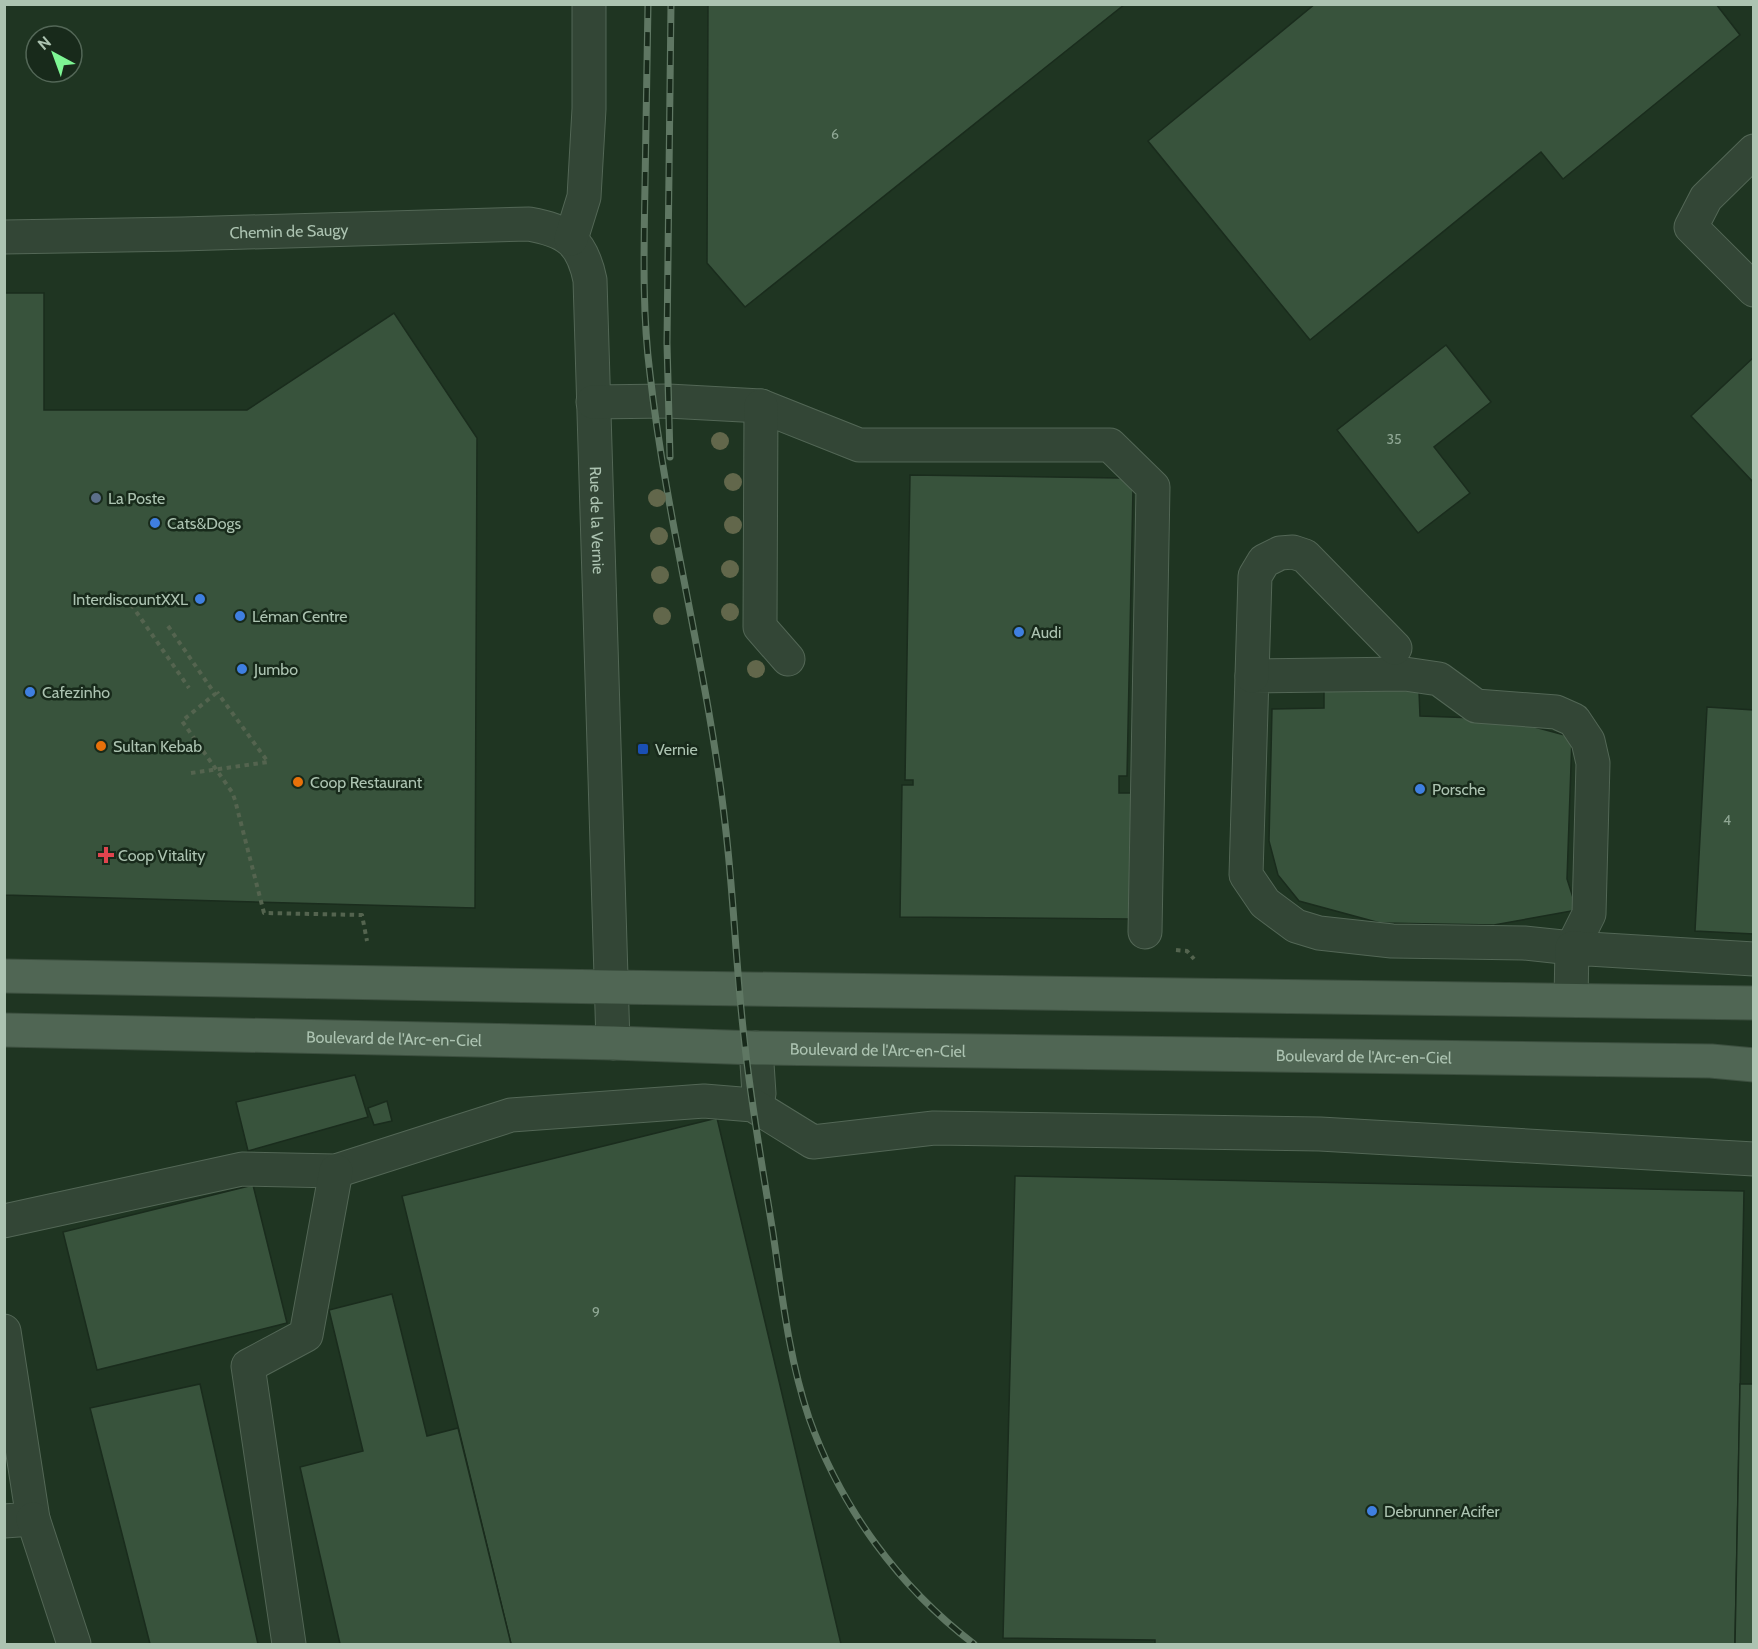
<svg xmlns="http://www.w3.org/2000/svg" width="1758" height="1649" font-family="Cabin,sans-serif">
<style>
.building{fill:#38533c;stroke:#1a2c1d;stroke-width:1.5}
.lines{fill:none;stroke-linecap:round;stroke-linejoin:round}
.minor-casing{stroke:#536756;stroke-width:35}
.major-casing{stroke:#3c4f3f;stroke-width:35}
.path{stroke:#54644f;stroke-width:4;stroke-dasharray:4.5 4.5;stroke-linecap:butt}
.minor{stroke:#334636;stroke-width:33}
.major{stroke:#506654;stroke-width:33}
.rail-casing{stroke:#5f7763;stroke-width:7}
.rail{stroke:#182a1b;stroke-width:4.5;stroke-dasharray:14;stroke-linecap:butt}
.tree{fill:#62674b}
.service-dot{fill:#5c6f8a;stroke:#182a1b;stroke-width:2}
.shop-dot{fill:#3f7fe0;stroke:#182a1b;stroke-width:2}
.food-dot{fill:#e8710a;stroke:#182a1b;stroke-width:2}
.transit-dot{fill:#1a4fb4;stroke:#182a1b;stroke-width:2}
.health-dot{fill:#e0444e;stroke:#182a1b;stroke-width:2}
.labels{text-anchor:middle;stroke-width:5;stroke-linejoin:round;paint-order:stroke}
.number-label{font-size:14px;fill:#8fa794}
.street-label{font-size:16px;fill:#acc3b1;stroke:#182a1b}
.poi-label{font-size:16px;fill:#acc3b1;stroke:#182a1b;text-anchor:start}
</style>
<rect width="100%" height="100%" fill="#1f3522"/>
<g class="building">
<polygon points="708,4 1125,4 745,307 707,263"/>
<polygon points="1315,4 1716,4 1740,35 1563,179 1541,152 1310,340 1148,141"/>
<polygon points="4,293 44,293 44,410 247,410 394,313 477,438 475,908 4,895"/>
<polygon points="1446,345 1491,402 1434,447 1470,493 1418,533 1337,430"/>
<polygon points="1754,357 1754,483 1691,416"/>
<polygon points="910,475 1121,478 1133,489 1127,776 1119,776 1119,793 1133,793 1131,919 900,917 902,785 913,785 913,780 905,780"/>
<polygon points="1324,687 1419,691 1420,716 1505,719 1572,737 1567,879 1577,910 1494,925 1380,923 1299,901 1278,875 1269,841 1272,709 1324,708"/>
<polygon points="1707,707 1754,710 1754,934 1695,931"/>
<polygon points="355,1075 368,1117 248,1151 236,1102"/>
<polygon points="387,1101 392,1121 374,1125 368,1108"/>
<polygon points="717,1118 841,1644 511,1644 402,1196"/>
<polygon points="1015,1176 1744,1191 1735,1644 1155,1644 1155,1640 1003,1638"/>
<polygon points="253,1185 287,1323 97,1370 63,1232"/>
<polygon points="392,1294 427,1436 458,1428 511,1644 340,1644 300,1467 363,1451 329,1310"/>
<polygon points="200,1384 258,1644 150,1644 90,1408"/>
<polygon points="1740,1384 1754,1384 1754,1644 1735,1644"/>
</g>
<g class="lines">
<defs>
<g id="minor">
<polyline points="1754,151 1706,198 1691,227 1754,290"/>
<path id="s1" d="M4,237L182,234L529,224C567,231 582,241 590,280L613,1043"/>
<polyline points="571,239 584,197 589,109 589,4"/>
<polyline points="593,402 668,401 761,406 859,445 1110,445 1153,487 1145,932"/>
<polyline points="761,406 760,627 788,659"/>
<polygon points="1405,674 1439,679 1476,706 1556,712 1574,720 1588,741 1593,763 1589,914 1572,948 1524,943 1392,941 1319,933 1296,926 1265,903 1246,875 1252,676"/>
<polyline points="1252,676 1255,576 1264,561 1280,553 1293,552 1305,556 1395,648"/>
<polyline points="1571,999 1572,948 1754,959"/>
<polyline points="753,1105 759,1094 756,1048"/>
<polyline points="4,1221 242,1169 336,1171 511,1115 704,1101 753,1105 813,1142 934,1128 1320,1134 1754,1159"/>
<polyline points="4,1331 33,1519 4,1521"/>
<polyline points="33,1519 74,1644"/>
<polyline points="289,1644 248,1366 306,1335 336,1171"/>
</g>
<g id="major">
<polyline points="4,976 610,987 1754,1003"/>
<path id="s2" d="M4,1030L613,1043L756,1048L1711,1061L1754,1065"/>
</g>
</defs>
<use href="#minor" class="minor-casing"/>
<use href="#major" class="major-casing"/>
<g class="path">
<polyline points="126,597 189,688"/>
<polyline points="168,626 215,694 182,721 232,792 235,800 264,913 362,915 367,941"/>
<polyline points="191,773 268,762 217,692"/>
<polyline points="1176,950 1187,951 1194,959"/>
</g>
<use href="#minor" class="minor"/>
<use href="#major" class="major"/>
<defs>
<g id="rail">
<path d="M648,4C647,65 646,125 645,185C644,248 642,311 650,374C667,525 708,672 725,823C734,897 736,972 745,1046C752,1109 763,1171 773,1233C782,1295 789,1359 809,1418C841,1508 899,1587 974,1644"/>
<polyline points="670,457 667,343 671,4"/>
</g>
</defs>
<use href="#rail" class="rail-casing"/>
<use href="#rail" class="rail"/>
</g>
<g class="tree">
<circle cx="720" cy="441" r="9"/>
<circle cx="733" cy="482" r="9"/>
<circle cx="657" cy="498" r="9"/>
<circle cx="733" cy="525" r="9"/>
<circle cx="659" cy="536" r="9"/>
<circle cx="730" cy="569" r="9"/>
<circle cx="660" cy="575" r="9"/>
<circle cx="730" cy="612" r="9"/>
<circle cx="662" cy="616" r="9"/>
<circle cx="756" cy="669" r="9"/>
</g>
<circle class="service-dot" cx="96" cy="498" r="6"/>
<g class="shop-dot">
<circle cx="155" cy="523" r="6"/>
<circle cx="200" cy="599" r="6"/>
<circle cx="240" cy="616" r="6"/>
<circle cx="1019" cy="632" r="6"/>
<circle cx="242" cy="669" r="6"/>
<circle cx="30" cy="692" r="6"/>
<circle cx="1420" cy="789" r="6"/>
<circle cx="1372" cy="1511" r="6"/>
</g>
<g class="food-dot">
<circle cx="101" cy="746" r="6"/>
<circle cx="298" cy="782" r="6"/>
</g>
<rect class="transit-dot" x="637" y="743" width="12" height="12" rx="3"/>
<path class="health-dot" d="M103 846h6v6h6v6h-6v6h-6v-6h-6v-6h6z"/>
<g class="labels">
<g class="number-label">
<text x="835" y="139">6</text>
<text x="1394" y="444">35</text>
<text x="1727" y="825">4</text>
<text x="596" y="1317">9</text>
</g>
<g class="street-label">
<text dy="6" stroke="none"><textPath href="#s1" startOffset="285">Chemin de Saugy</textPath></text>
<text dy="6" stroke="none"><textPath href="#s1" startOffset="856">Rue de la Vernie</textPath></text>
<text dy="6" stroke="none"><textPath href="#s2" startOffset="390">Boulevard de l'Arc-en-Ciel</textPath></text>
<text dy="6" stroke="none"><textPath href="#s2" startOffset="874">Boulevard de l'Arc-en-Ciel</textPath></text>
<text dy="6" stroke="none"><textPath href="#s2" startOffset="1360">Boulevard de l'Arc-en-Ciel</textPath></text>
</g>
<g class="poi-label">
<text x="108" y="504">La Poste</text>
<text x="167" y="529">Cats&amp;Dogs</text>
<text x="188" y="605" text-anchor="end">InterdiscountXXL</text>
<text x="252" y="622">Léman Centre</text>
<text x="1031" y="638">Audi</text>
<text x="254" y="675">Jumbo</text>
<text x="42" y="698">Cafezinho</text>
<text x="113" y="752">Sultan Kebab</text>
<text x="655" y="755">Vernie</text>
<text x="310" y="788">Coop Restaurant</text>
<text x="1432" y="795">Porsche</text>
<text x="118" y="861">Coop Vitality</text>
<text x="1384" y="1517">Debrunner Acifer</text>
</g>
</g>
<rect width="1758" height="1649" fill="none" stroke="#acc3b1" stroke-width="12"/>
<g transform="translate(54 54) rotate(319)"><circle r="28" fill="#182a1b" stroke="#536757" stroke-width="1.5"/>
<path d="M0-4.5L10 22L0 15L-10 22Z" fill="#7ef694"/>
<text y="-9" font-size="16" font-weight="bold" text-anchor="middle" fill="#acc3b1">N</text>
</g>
</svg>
